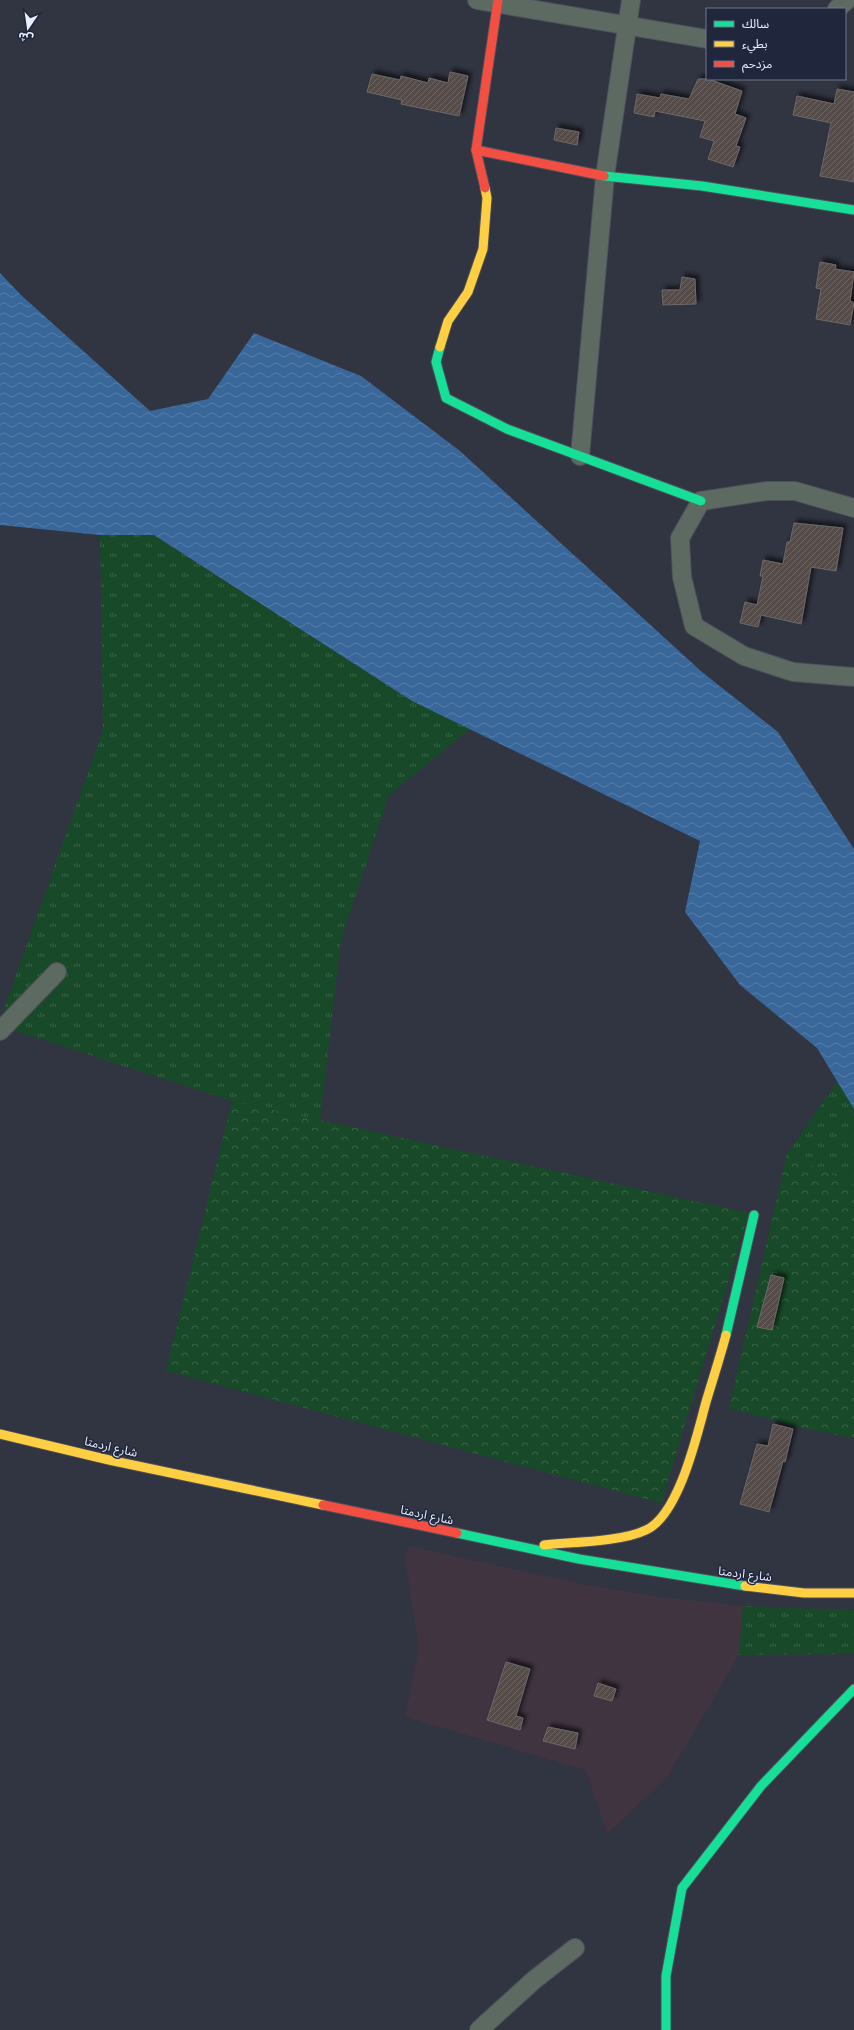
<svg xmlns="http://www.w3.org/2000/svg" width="854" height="2030" font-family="Jost,'Noto Sans Arabic',sans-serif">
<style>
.commercial{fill:#413441}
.grass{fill:url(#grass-tufts)}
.forest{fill:url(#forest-crowns)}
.water{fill:url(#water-waves)}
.building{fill:url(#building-hatch);stroke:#6c686b;filter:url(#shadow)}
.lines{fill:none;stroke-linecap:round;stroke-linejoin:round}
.street-casing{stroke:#4d4f5a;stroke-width:20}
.fast-casing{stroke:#4d4f5a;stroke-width:11}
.slow-casing{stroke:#4d4f5a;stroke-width:11}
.jam-casing{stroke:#4d4f5a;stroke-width:11}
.street{stroke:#5d6a62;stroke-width:18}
.fast{stroke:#16e098;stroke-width:9}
.slow{stroke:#ffcf43;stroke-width:9}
.jam{stroke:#f24e42;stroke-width:9}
.labels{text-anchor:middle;stroke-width:3;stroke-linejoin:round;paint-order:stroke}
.street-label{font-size:12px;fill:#eaf0ff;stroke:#20273d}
</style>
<defs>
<pattern id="grass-tufts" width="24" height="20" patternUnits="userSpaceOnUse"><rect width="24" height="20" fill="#184a29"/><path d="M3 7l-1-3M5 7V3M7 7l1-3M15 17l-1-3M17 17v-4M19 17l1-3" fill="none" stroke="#3a6449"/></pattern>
<pattern id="forest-crowns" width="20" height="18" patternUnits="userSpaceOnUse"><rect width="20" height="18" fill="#184a29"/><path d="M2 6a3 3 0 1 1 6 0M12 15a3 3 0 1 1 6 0" fill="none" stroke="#3a6449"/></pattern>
<pattern id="water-waves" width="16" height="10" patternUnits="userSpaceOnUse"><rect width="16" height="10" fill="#39679a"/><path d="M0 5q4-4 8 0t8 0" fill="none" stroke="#567da9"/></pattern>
<pattern id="building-hatch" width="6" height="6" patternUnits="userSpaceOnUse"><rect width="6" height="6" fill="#544b48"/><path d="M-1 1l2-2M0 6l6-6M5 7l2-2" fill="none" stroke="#6d6563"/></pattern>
<filter id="shadow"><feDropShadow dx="3.5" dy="-3.5" stdDeviation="2" flood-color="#0009"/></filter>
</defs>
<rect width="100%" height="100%" fill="#313441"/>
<polygon class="commercial" points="409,1546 581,1584 661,1597 743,1606 739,1655 668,1776 607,1834 586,1770 405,1717 419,1649 405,1558"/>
<g class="grass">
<polygon points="100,535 154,535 412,701 470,729 389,795 341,940 320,1121 232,1101 0,1026 0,1020 103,730"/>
<polygon points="837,1082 854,1109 854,1185 787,1154"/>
<polygon points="743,1606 854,1610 854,1654 739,1655"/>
</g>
<g class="forest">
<polygon points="232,1101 749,1213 661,1503 166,1371"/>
<polygon points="787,1154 854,1185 854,1438 798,1427 729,1408"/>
</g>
<polygon class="water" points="0,273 21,295 150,411 208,399 254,333 361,376 460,451 702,672 778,732 854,849 854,1109 817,1048 740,985 685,912 700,841 412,701 154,535 100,535 0,525"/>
<g class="building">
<polygon points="450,72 468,76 459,116 401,104 402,100 367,92 372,74 400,80 401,76 428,83 429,78 448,83"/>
<polygon points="698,79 708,79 742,91 735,114 746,118 736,146 740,147 733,167 708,159 714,141 700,137 705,121 655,111 654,117 634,113 637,94 660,98 661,94 689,99"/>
<polygon points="837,89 854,92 854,182 820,176 831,123 793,115 797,96 834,104"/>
<polygon points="556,128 579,132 577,145 554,140"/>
<polygon points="820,262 836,265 835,269 854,272 850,301 854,303 850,325 816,319 821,289 816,288"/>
<polygon points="682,277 695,279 696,304 663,305 662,290 680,290"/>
<polygon points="794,523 843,528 836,571 811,567 801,624 761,615 758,627 740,623 745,602 757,605 763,576 760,576 763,560 783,564 787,542 790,542"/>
<polygon points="771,1275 784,1278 772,1330 757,1327"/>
<polygon points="773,1424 793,1429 785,1462 783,1461 769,1512 740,1504 757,1444 768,1446"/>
<polygon points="506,1662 530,1669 516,1716 523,1718 520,1730 487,1720"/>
<polygon points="598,1683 616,1689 612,1701 594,1696"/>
<polygon points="548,1727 578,1733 575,1749 543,1741"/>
</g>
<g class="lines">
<defs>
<g id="street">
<polyline points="477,0 707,39"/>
<polyline points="837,9 847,0"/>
<polyline points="580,456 605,176 631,0"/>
<polyline points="854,508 795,491 767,491 701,501 680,538 682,577 694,626 744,656 793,672 854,677"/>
<polyline points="0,1031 57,972"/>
<polyline points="479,2030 534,1980 575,1948"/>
</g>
<g id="fast">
<polyline points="604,176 702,186 854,210"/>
<polyline points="440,347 436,362 446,398 507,429 701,501"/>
<polyline points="726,1335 754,1215"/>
<polyline points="457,1533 579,1559 745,1586"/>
<polyline points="666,2030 666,1976 682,1888 761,1786 854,1689"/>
</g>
<g id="slow">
<polyline points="440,347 448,321 468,292 483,249 487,198 485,188"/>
<polyline points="0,1434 109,1460 323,1505"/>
<path d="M544,1545C572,1542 621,1542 646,1530C679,1515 697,1435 706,1402C713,1379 720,1357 726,1335"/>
<polyline points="745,1586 804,1593 854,1593"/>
</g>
<g id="jam">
<polyline points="476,150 604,176"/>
<polyline points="485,188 476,150 498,0"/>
<polyline points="323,1505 457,1533"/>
</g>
</defs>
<use href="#street" class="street-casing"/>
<use href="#fast" class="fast-casing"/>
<use href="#slow" class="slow-casing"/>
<use href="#jam" class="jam-casing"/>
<use href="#street" class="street"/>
<use href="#fast" class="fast"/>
<use href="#slow" class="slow"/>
<use href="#jam" class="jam"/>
</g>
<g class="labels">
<g class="street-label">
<text transform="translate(111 1447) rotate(13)" y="4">شارع اردمتا</text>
<text transform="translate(427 1515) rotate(12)" y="4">شارع اردمتا</text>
<text transform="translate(745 1574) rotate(7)" y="4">شارع اردمتا</text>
</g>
</g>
<rect x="706" y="8" width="140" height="72" fill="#20273d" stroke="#71778b"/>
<rect x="714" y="21" width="20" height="6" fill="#16e098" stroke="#71778b"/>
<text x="742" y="28" font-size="12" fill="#eaf0ff">سالك</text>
<rect x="714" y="41" width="20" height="6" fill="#ffcf43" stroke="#71778b"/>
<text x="742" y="48" font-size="12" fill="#eaf0ff">بطيء</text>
<rect x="714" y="61" width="20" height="6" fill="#f24e42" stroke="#71778b"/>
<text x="742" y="68" font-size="12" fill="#eaf0ff">مزدحم</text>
<g transform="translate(28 28) rotate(193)" stroke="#20273d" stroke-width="3" paint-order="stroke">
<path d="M0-3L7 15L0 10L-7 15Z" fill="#eaf0ff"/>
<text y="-6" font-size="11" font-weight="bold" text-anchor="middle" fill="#eaf0ff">ش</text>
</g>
</svg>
